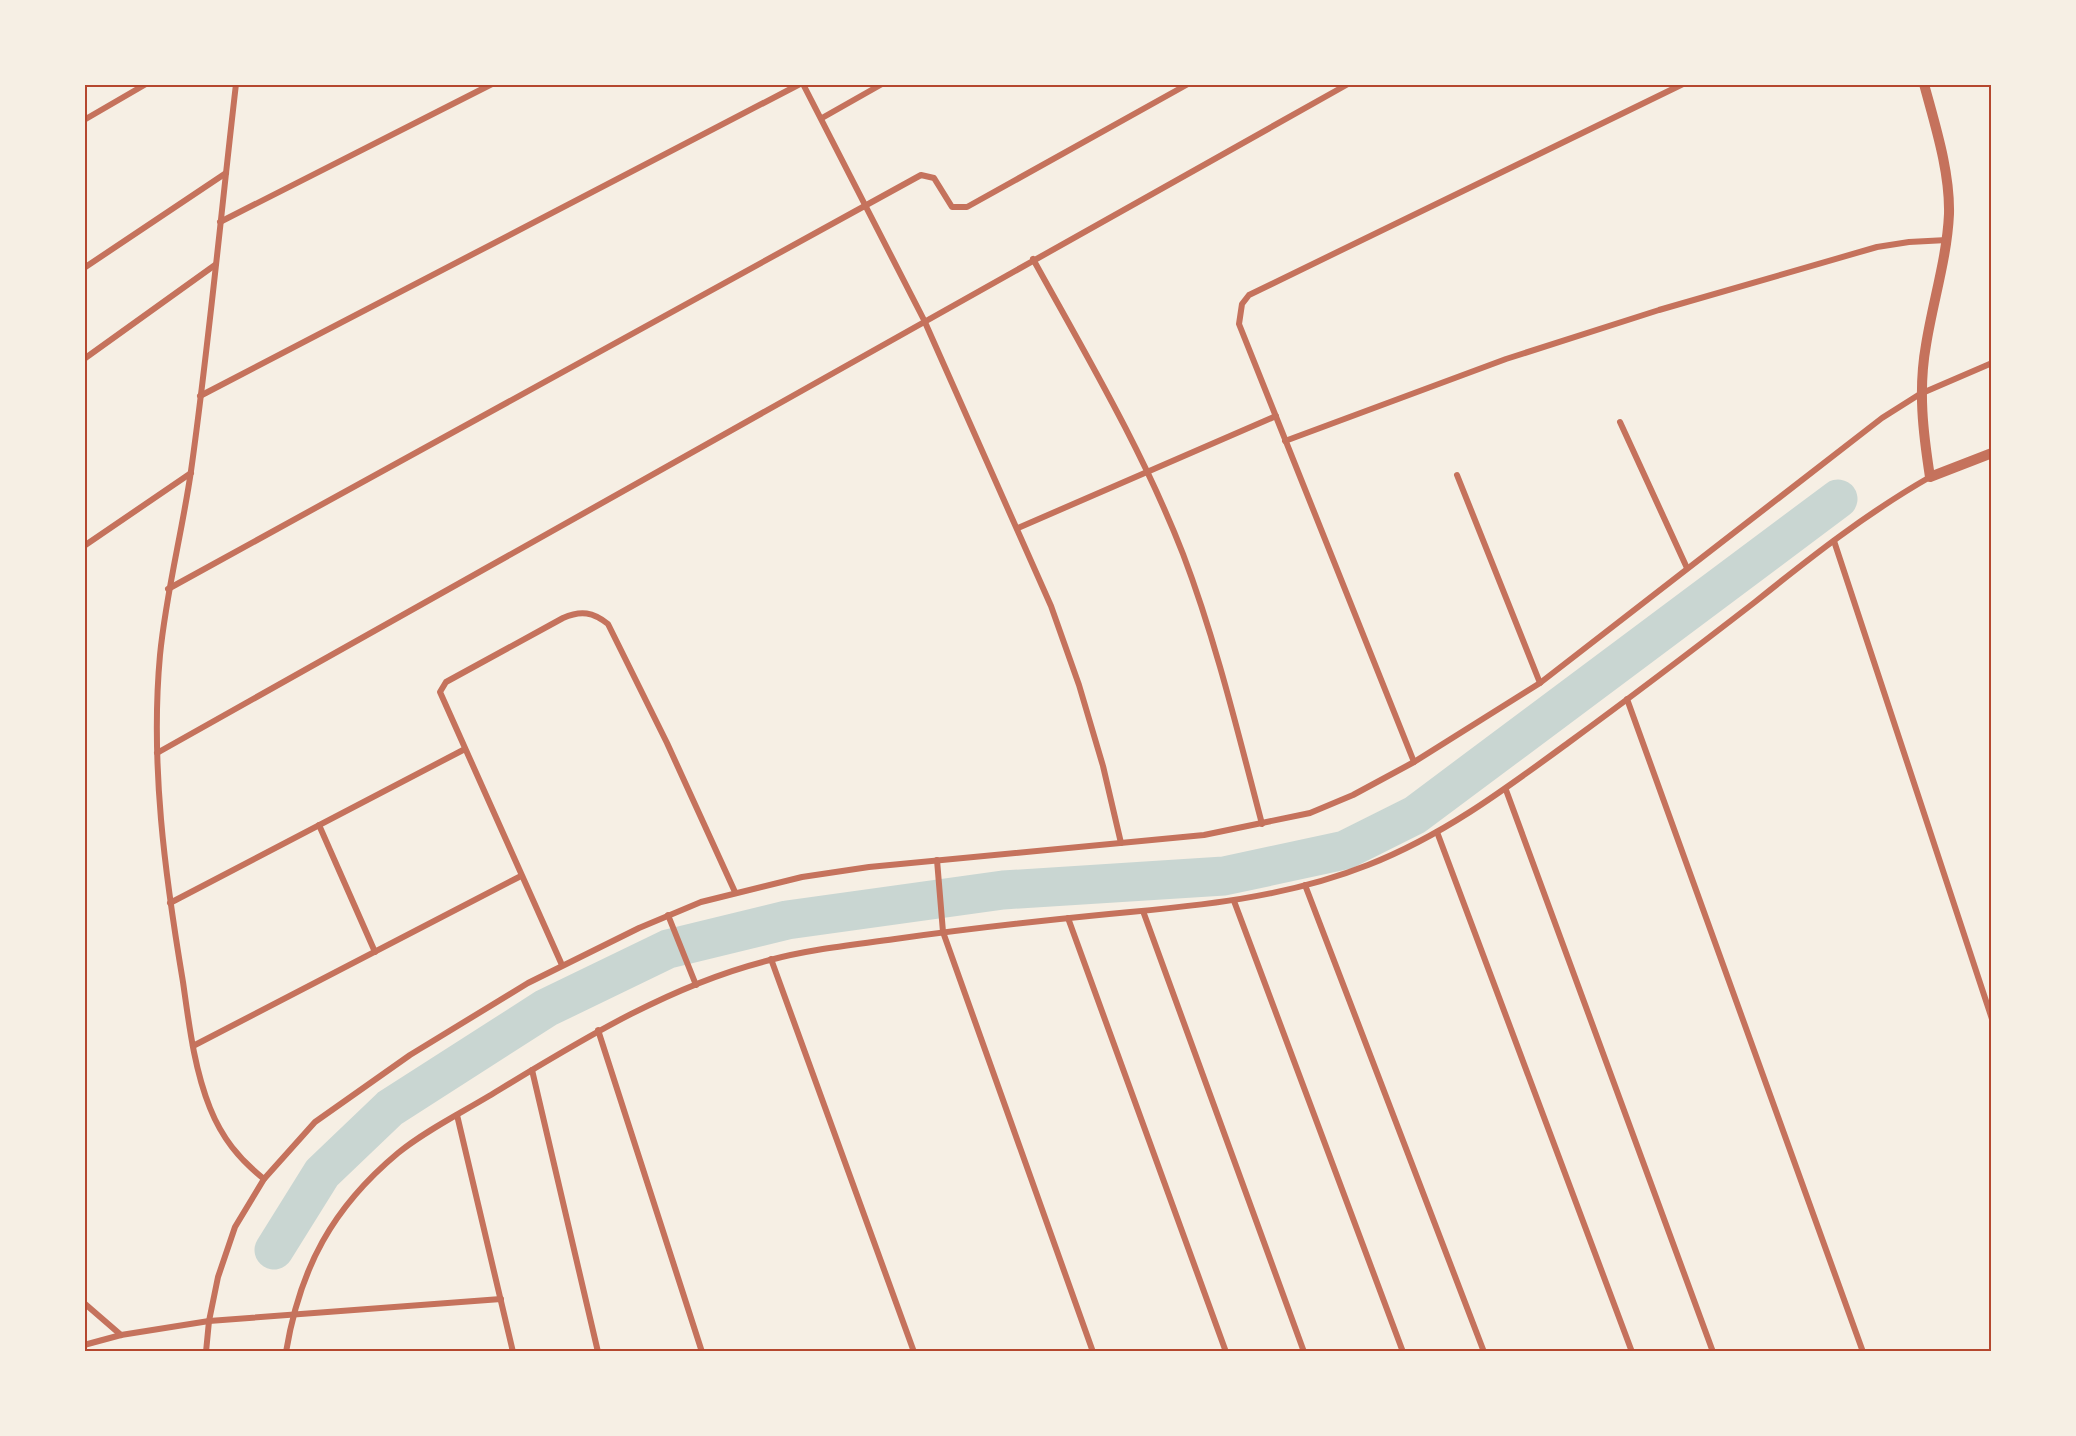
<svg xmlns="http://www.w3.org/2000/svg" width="2076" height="1436" font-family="Raleway,sans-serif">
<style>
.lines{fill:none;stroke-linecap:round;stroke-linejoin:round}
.canal{stroke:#c9d6d2;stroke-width:39}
.minor{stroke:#c5725c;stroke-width:6}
.tertiary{stroke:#c5725c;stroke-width:10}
.neatline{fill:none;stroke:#b5482f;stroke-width:2}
</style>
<rect width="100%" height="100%" fill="#f6efe4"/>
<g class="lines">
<polyline class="canal" points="274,1250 322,1173 390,1108 546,1008 668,949 787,920 1003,890 1224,876 1345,850 1415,815 1838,499"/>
<g class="minor">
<path d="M236,84C221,213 209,343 191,471C182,533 166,593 160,655C150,764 165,875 183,982C189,1024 194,1068 210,1108C222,1138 239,1159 264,1179"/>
<polyline points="803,84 924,320 1051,606 1079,685 1103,766 1121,843"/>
<polyline points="822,118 882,84"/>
<polyline points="84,120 146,84"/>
<polyline points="220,222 492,84"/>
<path d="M1033,259C1086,355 1143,451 1183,554C1216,641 1238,733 1262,824"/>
<polyline points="84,268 226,173"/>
<polyline points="84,359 215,265"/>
<polyline points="200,396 800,84"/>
<polyline points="1620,422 1687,568"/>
<polyline points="1285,441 1506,359 1659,310 1877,247 1909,242 1947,240"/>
<polyline points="1457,475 1540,683"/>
<polyline points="1018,528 1276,416"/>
<polyline points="1834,541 1992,1019"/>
<polyline points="84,546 191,473"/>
<polyline points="168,589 921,175 934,178 952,207 967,207 1188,84"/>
<polyline points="1627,699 1863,1352"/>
<polyline points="157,753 1348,84"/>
<polyline points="1414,762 1239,324 1242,304 1249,295 1683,84"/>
<polyline points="1506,790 1713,1352"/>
<polyline points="319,825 375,952"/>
<polyline points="1437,832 1632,1352"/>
<polyline points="937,860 943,932 1093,1352"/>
<polyline points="1305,885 1484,1352"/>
<polyline points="1234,901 1403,1352"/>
<polyline points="170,903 465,749"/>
<polyline points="1143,911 1304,1352"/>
<polyline points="668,915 696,985"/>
<polyline points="1068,918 1226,1352"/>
<polyline points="771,959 914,1352"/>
<path d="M562,965L440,692L446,682L563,618C581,610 593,612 608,624L667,743L735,892"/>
<polyline points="598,1030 702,1352"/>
<polyline points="193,1046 521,876"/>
<polyline points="532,1070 598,1352"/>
<polyline points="457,1115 513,1352"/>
<polyline points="84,1303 121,1335"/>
<polyline points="84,1345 121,1335 209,1321 501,1299"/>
<polyline points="206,1352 209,1321 218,1277 235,1227 264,1179 315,1122 410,1055 528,983 639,928 701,902 802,877 869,867 1204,835 1310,813 1353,795 1414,762 1540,683 1882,418 1920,394 1992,363"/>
<path d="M286,1352C300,1268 332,1208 398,1153C425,1131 459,1114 489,1096C578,1042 669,985 770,960C811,949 853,945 895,939C966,929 1038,921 1109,914C1197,906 1285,898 1368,865C1442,836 1504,790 1568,743C1631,697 1693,650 1755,602C1811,557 1867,513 1930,477"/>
</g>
<path class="tertiary" d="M1924,84C1935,125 1950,171 1949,214C1947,258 1933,301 1926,345C1918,390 1923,432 1930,477L1992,453"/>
</g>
<rect width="2076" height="1436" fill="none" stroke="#f6efe4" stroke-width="171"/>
<rect x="86" y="86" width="1904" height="1264" class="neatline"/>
</svg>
